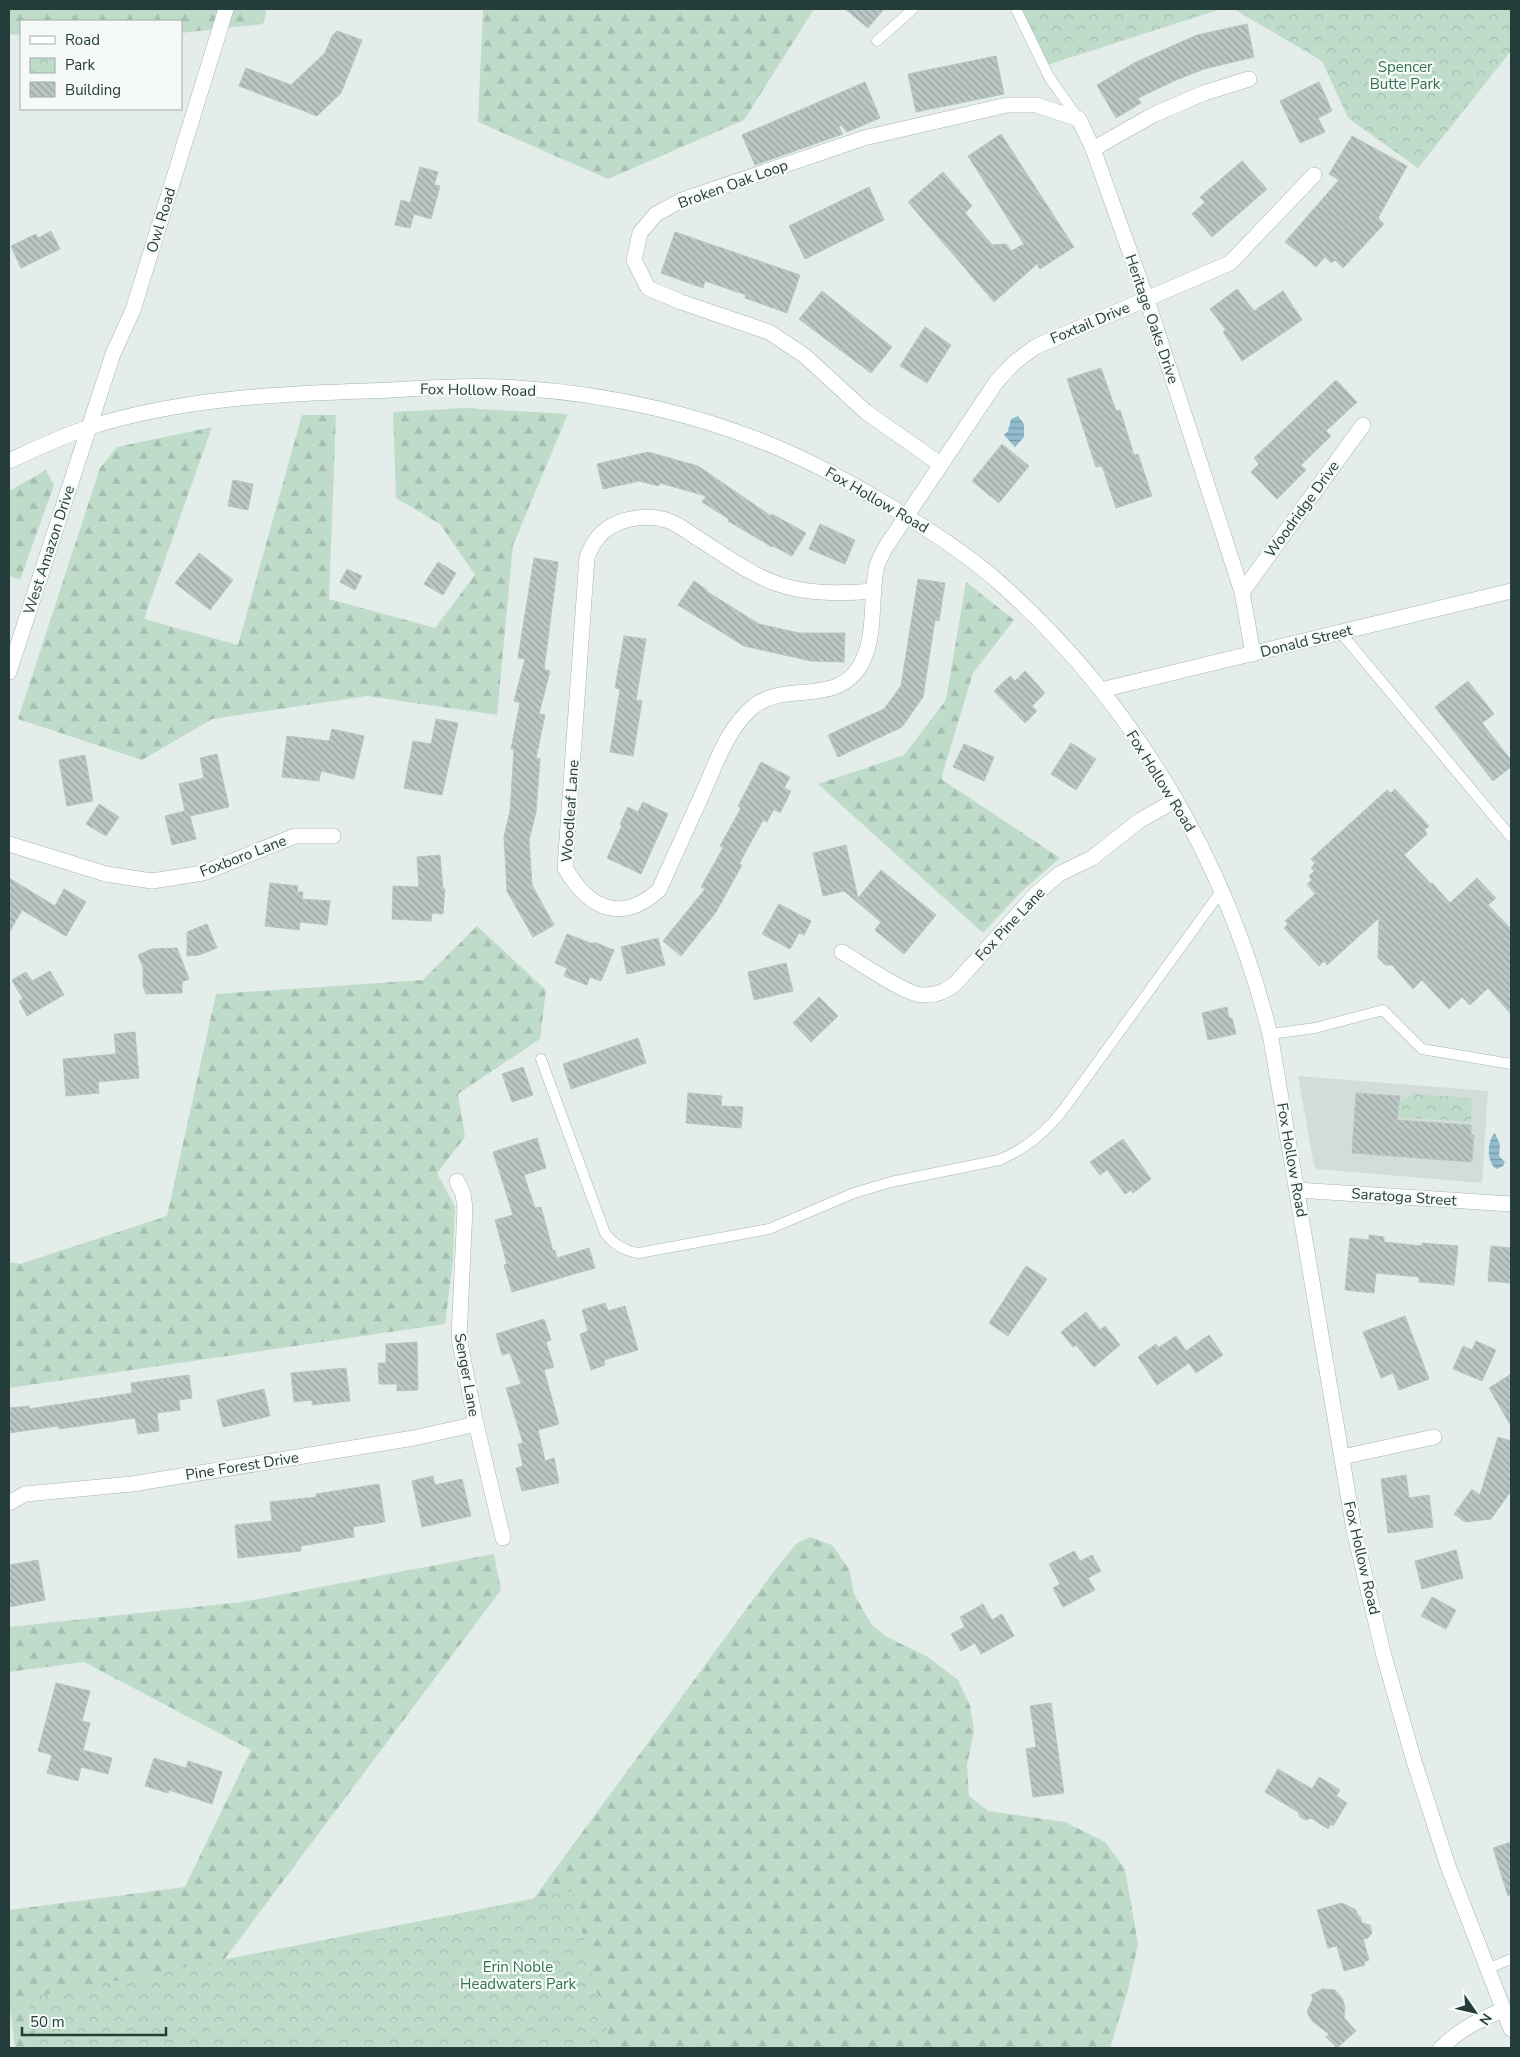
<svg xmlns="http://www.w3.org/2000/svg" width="1520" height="2057" font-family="'Nunito Sans',sans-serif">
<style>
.built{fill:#d2ddd9}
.forest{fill:url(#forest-firs)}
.park{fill:url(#park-crowns)}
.water{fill:url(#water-rules)}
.building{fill:url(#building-back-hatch);stroke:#b7c6c2}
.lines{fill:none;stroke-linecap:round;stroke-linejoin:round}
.service-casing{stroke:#a7b5b2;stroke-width:11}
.minor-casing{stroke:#a7b5b2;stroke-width:16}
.tertiary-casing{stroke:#a7b5b2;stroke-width:16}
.secondary-casing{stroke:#a0b5b0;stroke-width:16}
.service{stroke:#fff;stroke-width:10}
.minor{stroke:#fff;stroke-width:15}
.tertiary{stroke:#fff;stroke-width:15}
.secondary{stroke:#fff;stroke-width:15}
.labels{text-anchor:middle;stroke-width:4.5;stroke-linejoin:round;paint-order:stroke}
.park-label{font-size:15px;fill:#317253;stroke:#f5f9f8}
.street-label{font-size:15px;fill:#253d3a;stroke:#f5f9f8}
</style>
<defs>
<pattern id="forest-firs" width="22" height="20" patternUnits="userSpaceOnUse" patternTransform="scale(1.25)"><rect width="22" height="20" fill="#bfdccb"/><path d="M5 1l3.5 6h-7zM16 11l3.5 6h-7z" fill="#a4beaf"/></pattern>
<pattern id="park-crowns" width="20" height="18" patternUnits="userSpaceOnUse" patternTransform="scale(1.25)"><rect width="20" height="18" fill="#bfdccb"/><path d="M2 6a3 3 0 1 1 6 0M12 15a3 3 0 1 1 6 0" fill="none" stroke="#a4beaf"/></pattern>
<pattern id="water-rules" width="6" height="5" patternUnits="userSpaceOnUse" patternTransform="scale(1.25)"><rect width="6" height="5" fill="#90bcce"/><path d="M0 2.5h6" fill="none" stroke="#759aa8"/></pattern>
<pattern id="building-back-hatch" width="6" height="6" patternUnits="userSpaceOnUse" patternTransform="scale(1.25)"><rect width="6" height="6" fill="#bac7c4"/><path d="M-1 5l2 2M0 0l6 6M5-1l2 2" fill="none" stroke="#97a3a0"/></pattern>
</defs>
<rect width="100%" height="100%" fill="#e4edea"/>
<polygon class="built" points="1298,1076 1488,1091 1482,1183 1317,1169 1314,1165"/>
<g class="forest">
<polygon points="9,9 267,9 263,24 181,33 181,21 21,21 21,35 9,34"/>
<polygon points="483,9 814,9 744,120 608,179 478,122"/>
<polygon points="464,408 568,414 513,545 497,715 367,696 212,719 142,760 18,719 100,468 117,447 212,427 144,619 238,645 302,415 336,415 329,599 435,628 475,575 440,524 396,498 393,412"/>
<polygon points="46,470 54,485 20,580 9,576 9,491"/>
<polygon points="966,582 1014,620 973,673 941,779 1060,858 1021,892 983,933 818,784 904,755 946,700"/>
<polygon points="477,926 546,990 540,1039 458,1094 465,1137 437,1173 455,1207 453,1261 445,1324 9,1388 9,1262 20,1264 167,1216 216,994 423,980"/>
<polygon points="810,1537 832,1545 849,1569 854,1594 871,1624 887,1637 928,1657 958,1680 970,1706 974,1731 967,1765 969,1796 988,1811 1065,1822 1105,1842 1125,1869 1138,1944 1128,1990 1110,2048 424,2048 774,1571 797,1543"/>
<polygon points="494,1554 501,1590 158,2048 15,2048 9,1999 9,1910 185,1887 251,1750 84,1662 9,1672 9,1627 242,1602"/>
</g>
<g class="park">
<polygon points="1021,9 1221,9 1047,65"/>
<polygon points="1234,9 1511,9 1511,51 1418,168 1348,118 1322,61"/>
<polygon points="1414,1094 1472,1098 1471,1122 1398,1117 1393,1110 1394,1100 1401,1101"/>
<polygon points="572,1891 611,2048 36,2048 29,1998"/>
</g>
<g class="water">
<polygon points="1018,416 1024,424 1024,437 1015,447 1004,435 1008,431 1011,419"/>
<path d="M1495,1133L1500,1145L1499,1156L1505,1162L1503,1166L1497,1169C1486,1164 1487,1139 1495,1133Z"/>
</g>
<g class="building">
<polygon points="845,9 884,9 868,28"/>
<polygon points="1247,24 1254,57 1204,69 1176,80 1138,98 1141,103 1116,118 1097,85 1136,62 1197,35"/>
<polygon points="337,31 362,40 341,93 317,116 239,86 246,68 291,85 325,53 332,36"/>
<polygon points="996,56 1004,94 916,112 908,74"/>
<polygon points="865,82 880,118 847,132 841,125 839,127 843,134 755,165 742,135"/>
<polygon points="1319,82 1332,111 1318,118 1325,132 1300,143 1280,101"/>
<polygon points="1001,134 1074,247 1040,269 1037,264 994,302 908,202 943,172 972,206 965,213 992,245 1006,244 1011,251 1024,244 968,156"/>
<polygon points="1352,136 1407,166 1378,218 1384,224 1343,268 1335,260 1331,263 1325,257 1316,267 1302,254 1302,255 1285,242 1339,180 1329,174"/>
<polygon points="1242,161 1267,189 1212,237 1192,214 1205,202 1200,197"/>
<polygon points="420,167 438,172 434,185 440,186 431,219 414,214 410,228 395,225 401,200 410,203"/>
<polygon points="869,187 884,220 805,259 789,226"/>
<polygon points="51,231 60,249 21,268 11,246 36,234 38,238"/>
<polygon points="675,232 800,275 787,313 745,298 746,295 705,281 703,288 661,273"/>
<polygon points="1237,289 1254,311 1283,291 1302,320 1242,361 1223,332 1226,330 1210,309"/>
<polygon points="822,291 892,347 871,373 799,319"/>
<polygon points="925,327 951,345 927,383 900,366"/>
<polygon points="1101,368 1116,411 1120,410 1134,455 1138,454 1152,496 1116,508 1102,466 1096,467 1067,379"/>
<polygon points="1336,380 1357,402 1326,431 1331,436 1301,465 1306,470 1277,499 1251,472 1259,464 1254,458"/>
<polygon points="1002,444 1029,466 999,503 972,481"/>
<polygon points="648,452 698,466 771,516 772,514 806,533 792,556 773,546 772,547 728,521 729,519 702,502 706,496 660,483 659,486 639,481 603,489 597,464"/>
<polygon points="233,480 253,484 248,510 228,506"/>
<polygon points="820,524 855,540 845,564 809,549"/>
<polygon points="199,553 233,580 210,610 175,583"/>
<polygon points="534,558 558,562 544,669 550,671 539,714 545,715 536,758 540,759 536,812 529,840 532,885 554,925 533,937 507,891 504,837 510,811 514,749 511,749 520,703 514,701 525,659 518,658"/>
<polygon points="438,562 456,573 443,595 424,584"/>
<polygon points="347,569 362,576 355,590 340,582"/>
<polygon points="918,579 945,583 939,621 935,620 923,697 902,727 838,757 828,735 884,709 901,686"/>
<polygon points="694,581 707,590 706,591 759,624 799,633 845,633 844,662 811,661 744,646 678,605"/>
<polygon points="624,636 646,639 636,700 642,701 633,756 610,752 620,689 615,688"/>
<polygon points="1025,671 1045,693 1032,706 1037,711 1025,723 994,691 1010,676 1015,681"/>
<polygon points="1468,681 1494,714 1482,723 1511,760 1511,767 1493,781 1435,707"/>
<polygon points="436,719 458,723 442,795 404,788 413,741 431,744"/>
<polygon points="332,729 364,736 354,779 321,771 319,781 282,777 287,736 329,741"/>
<polygon points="1071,743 1096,759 1076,790 1051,774"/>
<polygon points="964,744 994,757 984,781 953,767"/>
<polygon points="217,754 229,807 190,816 196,839 172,845 165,816 185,811 179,784 204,778 200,758"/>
<polygon points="85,755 93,801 67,806 59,760"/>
<polygon points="761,762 790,777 784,788 791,791 780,813 774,809 767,822 763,820 739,864 742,865 716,912 681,956 663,941 705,889 701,887 723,848 720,846 741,808 738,806"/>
<polygon points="1395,789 1429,826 1424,830 1427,834 1404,855 1431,884 1432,883 1450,903 1477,878 1496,898 1488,905 1511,929 1511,1014 1488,988 1470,1005 1462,997 1449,1009 1422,980 1413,989 1392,965 1385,965 1378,958 1379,918 1327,965 1324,961 1319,966 1284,928 1288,924 1285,921 1315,894 1307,884 1312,880 1309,876 1314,871 1311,868 1315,863 1311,859 1387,790 1391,793"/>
<polygon points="643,802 668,814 641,874 607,858 622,825 620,824 628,807 638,812"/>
<polygon points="99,804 119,817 106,836 86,824"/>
<polygon points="846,845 858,898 881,870 936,915 904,954 875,930 881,922 844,891 823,896 813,853"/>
<polygon points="440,855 443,889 445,889 443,914 432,913 431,921 392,919 393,886 419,887 417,857"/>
<polygon points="9,878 55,906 64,889 86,902 66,936 22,910 9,933"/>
<polygon points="270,883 298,886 297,892 303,892 302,899 330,901 327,925 300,922 299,930 265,926"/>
<polygon points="779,904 811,921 804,935 799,933 790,949 762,934"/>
<polygon points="207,924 217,948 199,955 187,956 187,932"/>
<polygon points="567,934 593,944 594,942 614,950 601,981 590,977 587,985 564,976 567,968 555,963"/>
<polygon points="658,938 665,965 627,974 621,947"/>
<polygon points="177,948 189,979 182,982 182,993 146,994 143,986 143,967 138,955 152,949"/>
<polygon points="786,963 793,991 754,1000 748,972"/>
<polygon points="50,971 64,995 27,1016 19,1001 23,999 12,980 26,972 32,981"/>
<polygon points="819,997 838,1016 811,1042 793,1023"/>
<polygon points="1227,1007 1229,1018 1232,1018 1236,1034 1208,1040 1202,1013"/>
<polygon points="135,1032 139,1078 98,1082 99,1093 66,1096 63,1059 116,1054 114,1034"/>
<polygon points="638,1038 646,1063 571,1089 563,1064"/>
<polygon points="523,1067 533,1095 512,1102 502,1074"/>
<polygon points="688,1093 722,1096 721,1106 743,1107 741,1128 686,1123"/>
<polygon points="1356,1093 1400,1096 1397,1120 1471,1125 1471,1135 1474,1135 1472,1162 1352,1153"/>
<polygon points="537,1138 546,1168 524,1175 535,1208 541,1207 553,1251 555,1250 557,1258 589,1248 595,1268 512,1292 504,1265 507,1264 495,1220 513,1215 493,1152"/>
<polygon points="1123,1139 1151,1179 1133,1193 1131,1190 1125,1194 1107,1170 1100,1175 1090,1162"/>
<polygon points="1369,1235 1384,1237 1384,1242 1422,1246 1422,1243 1458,1246 1454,1285 1419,1282 1419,1277 1376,1273 1374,1293 1345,1290 1350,1238 1369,1240"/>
<polygon points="1491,1246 1511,1248 1511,1283 1488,1281"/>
<polygon points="1026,1266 1047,1279 1008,1336 989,1323"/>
<polygon points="605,1303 608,1311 625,1306 638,1350 604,1360 605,1365 591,1370 580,1334 588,1331 582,1310"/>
<polygon points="1086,1312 1100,1330 1105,1326 1120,1345 1094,1367 1076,1345 1073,1347 1061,1332"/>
<polygon points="1405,1316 1429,1379 1399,1390 1393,1373 1381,1378 1363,1332"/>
<polygon points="544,1319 551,1340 546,1342 554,1367 544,1370 559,1424 538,1430 545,1461 554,1458 559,1483 522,1491 516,1468 523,1466 518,1444 523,1443 506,1388 521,1384 510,1353 502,1355 496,1334"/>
<polygon points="1209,1335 1223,1355 1196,1373 1189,1363 1157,1385 1138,1357 1156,1344 1158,1348 1176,1336 1186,1351"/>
<polygon points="1476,1341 1496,1350 1482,1381 1453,1369 1463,1346 1472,1350"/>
<polygon points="417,1342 418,1390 397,1391 397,1384 379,1384 378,1363 386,1363 386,1344"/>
<polygon points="346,1368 350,1401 312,1405 312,1400 294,1402 291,1373"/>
<polygon points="1511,1374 1511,1426 1489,1388"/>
<polygon points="189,1375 192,1398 179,1400 180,1410 157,1413 159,1431 138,1434 135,1418 59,1429 58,1426 9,1433 9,1408 29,1406 29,1409 132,1393 131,1383"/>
<polygon points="264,1389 270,1416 223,1427 217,1400"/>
<polygon points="1498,1437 1511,1441 1511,1491 1491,1519 1465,1522 1454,1514 1472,1489 1480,1495"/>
<polygon points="1406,1475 1409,1498 1429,1495 1433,1527 1388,1533 1381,1479"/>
<polygon points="433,1476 435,1485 462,1479 471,1516 422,1527 412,1481"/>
<polygon points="379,1484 385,1522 353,1527 354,1537 301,1546 301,1551 238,1558 235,1525 272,1521 270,1502 316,1497 316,1494"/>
<polygon points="1456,1550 1463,1578 1422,1589 1415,1561"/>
<polygon points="1074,1551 1080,1561 1092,1555 1101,1571 1088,1578 1095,1590 1063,1607 1053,1588 1060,1584 1049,1564"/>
<polygon points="38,1560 45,1600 9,1607 9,1565"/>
<polygon points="1432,1597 1456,1610 1446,1629 1421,1616"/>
<polygon points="983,1604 992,1620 1002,1614 1014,1636 981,1654 975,1643 961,1651 951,1634 965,1627 960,1617"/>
<polygon points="56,1683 90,1691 82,1721 90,1723 83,1750 112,1758 108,1774 81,1767 78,1781 47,1773 52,1755 38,1751"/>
<polygon points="1051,1703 1064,1793 1033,1797 1026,1749 1036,1747 1030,1706"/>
<polygon points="154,1758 186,1768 188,1761 222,1772 212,1804 169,1790 168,1793 145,1786"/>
<polygon points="1278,1769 1312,1789 1319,1777 1340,1790 1336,1796 1347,1803 1333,1826 1331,1824 1328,1829 1311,1818 1306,1820 1300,1817 1298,1812 1265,1792"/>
<polygon points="1511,1842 1511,1895 1508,1896 1493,1848"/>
<polygon points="1342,1903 1356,1910 1358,1916 1360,1916 1362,1923 1370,1925 1372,1933 1368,1938 1363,1939 1369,1960 1364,1962 1365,1965 1344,1971 1337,1946 1328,1948 1317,1910"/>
<polygon points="1323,1989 1335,1990 1342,1998 1345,2007 1344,2018 1356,2031 1337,2048 1326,2037 1329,2034 1312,2021 1307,2012 1313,1998 1311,1995"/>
</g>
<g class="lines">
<defs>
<g id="service">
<polyline points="1016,9 1049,77 1078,118"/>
<polyline points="877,41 913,9"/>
<polyline points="1341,633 1511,837"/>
<polyline points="1270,1034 1315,1028 1383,1010 1422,1049 1511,1064"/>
<path d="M541,1059L605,1233C614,1245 625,1251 639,1253L769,1229L854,1193L891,1182L999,1160C1026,1149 1046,1132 1063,1110L1222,890"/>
<polyline points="1487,1969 1511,1959"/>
</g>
<g id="minor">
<polyline points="1249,79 1204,93 1153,115 1093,149 1147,300 1242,592 1253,654"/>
<polyline points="940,464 866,412 805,356 769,332 681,302 648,288 634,260 640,233 656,214 682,200 864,138 1007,105 1036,105 1079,119 1093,149"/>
<path d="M874,591C843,594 805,594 775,583C748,573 724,555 699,539C689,533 680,525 669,521C646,513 611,518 596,540C592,545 590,551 587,557L565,868C589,909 621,924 659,890C673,859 687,828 701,797C715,766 727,728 754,706C785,682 833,705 858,669C877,641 870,602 876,570C877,561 883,553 887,545L997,381L1015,362L1035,347L1230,263L1314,175"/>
<polyline points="1242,592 1363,425"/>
<polyline points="9,672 113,354 133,310 226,9"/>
<polyline points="9,844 106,874 152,881 203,873 295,836 333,836"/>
<path d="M842,952C859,962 906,995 923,995C936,996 945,991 955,984L1036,894L1059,874L1092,858L1139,821L1176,800"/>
<polyline points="457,1181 463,1194 465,1208 459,1338 476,1424 503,1538"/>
<polyline points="1297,1190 1511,1204"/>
<polyline points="1342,1457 1434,1437"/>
<polyline points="9,1503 25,1494 132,1484 414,1438 476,1424"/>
<path d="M1441,2048C1460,2029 1479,2020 1503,2010"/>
</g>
<polyline id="tertiary" points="1101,690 1511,591"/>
<path id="secondary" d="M9,461C35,449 62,436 90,427C179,399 273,394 366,391C416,389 467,384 517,388C564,391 613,398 659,409C743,429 812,459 886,504C927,528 968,554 1003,586C1136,705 1230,867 1271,1039L1354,1530L1365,1577L1384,1656L1414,1761L1448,1866L1511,2029"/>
</defs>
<use href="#service" class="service-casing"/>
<use href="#minor" class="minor-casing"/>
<use href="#tertiary" class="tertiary-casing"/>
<use href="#secondary" class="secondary-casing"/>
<use href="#service" class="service"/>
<use href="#minor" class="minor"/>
<use href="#tertiary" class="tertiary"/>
<use href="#secondary" class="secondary"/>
</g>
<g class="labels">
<g class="park-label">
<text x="1405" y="72">Spencer<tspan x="1405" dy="17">Butte Park</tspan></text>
<text x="518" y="1972">Erin Noble<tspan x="518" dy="17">Headwaters Park</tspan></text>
</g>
<g class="street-label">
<text transform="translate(733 184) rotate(-20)" y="5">Broken Oak Loop</text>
<text transform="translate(161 220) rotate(-73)" y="5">Owl Road</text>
<text transform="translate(1152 319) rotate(71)" y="5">Heritage Oaks Drive</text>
<text transform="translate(1090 323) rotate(-23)" y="5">Foxtail Drive</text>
<text transform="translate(478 390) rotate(1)" y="5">Fox Hollow Road</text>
<text transform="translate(877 500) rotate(30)" y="5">Fox Hollow Road</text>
<text transform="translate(1302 509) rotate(-54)" y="5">Woodridge Drive</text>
<text transform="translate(49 550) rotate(-72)" y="5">West Amazon Drive</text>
<text transform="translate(1306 641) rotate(-14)" y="5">Donald Street</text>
<text transform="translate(1161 781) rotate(58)" y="5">Fox Hollow Road</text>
<text transform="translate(570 811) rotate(-86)" y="5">Woodleaf Lane</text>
<text transform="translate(243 856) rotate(-21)" y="5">Foxboro Lane</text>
<text transform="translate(1010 924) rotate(-47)" y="5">Fox Pine Lane</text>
<text transform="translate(1292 1160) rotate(80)" y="5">Fox Hollow Road</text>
<text transform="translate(1404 1197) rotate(4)" y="5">Saratoga Street</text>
<text transform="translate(467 1375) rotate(80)" y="5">Senger Lane</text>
<text transform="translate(242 1466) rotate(-9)" y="5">Pine Forest Drive</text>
<text transform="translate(1362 1558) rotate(77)" y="5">Fox Hollow Road</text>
</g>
</g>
<rect width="1520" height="2057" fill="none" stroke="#253d3a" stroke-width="20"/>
<rect x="20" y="20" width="162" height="90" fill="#f5f9f8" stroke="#a2aeac"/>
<rect x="30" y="36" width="25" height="8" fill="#ffffff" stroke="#a2aeac"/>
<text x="65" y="45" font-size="15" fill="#253d3a">Road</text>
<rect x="30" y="58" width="25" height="15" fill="url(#park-crowns)" stroke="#a2aeac"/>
<text x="65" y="70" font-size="15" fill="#253d3a">Park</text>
<rect x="30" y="82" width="25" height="15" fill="url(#building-back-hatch)" stroke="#a2aeac"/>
<text x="65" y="95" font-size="15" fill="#253d3a">Building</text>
<g transform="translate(1475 2012) rotate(124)" stroke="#f5f9f8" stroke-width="4" paint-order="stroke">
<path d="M0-4L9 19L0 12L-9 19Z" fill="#253d3a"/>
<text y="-8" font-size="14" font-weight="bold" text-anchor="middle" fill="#253d3a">N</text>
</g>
<path d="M22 2027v8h144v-8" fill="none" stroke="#253d3a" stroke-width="2.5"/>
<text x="30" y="2027" font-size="15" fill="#253d3a" stroke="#f5f9f8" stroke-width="4" paint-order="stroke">50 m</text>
</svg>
